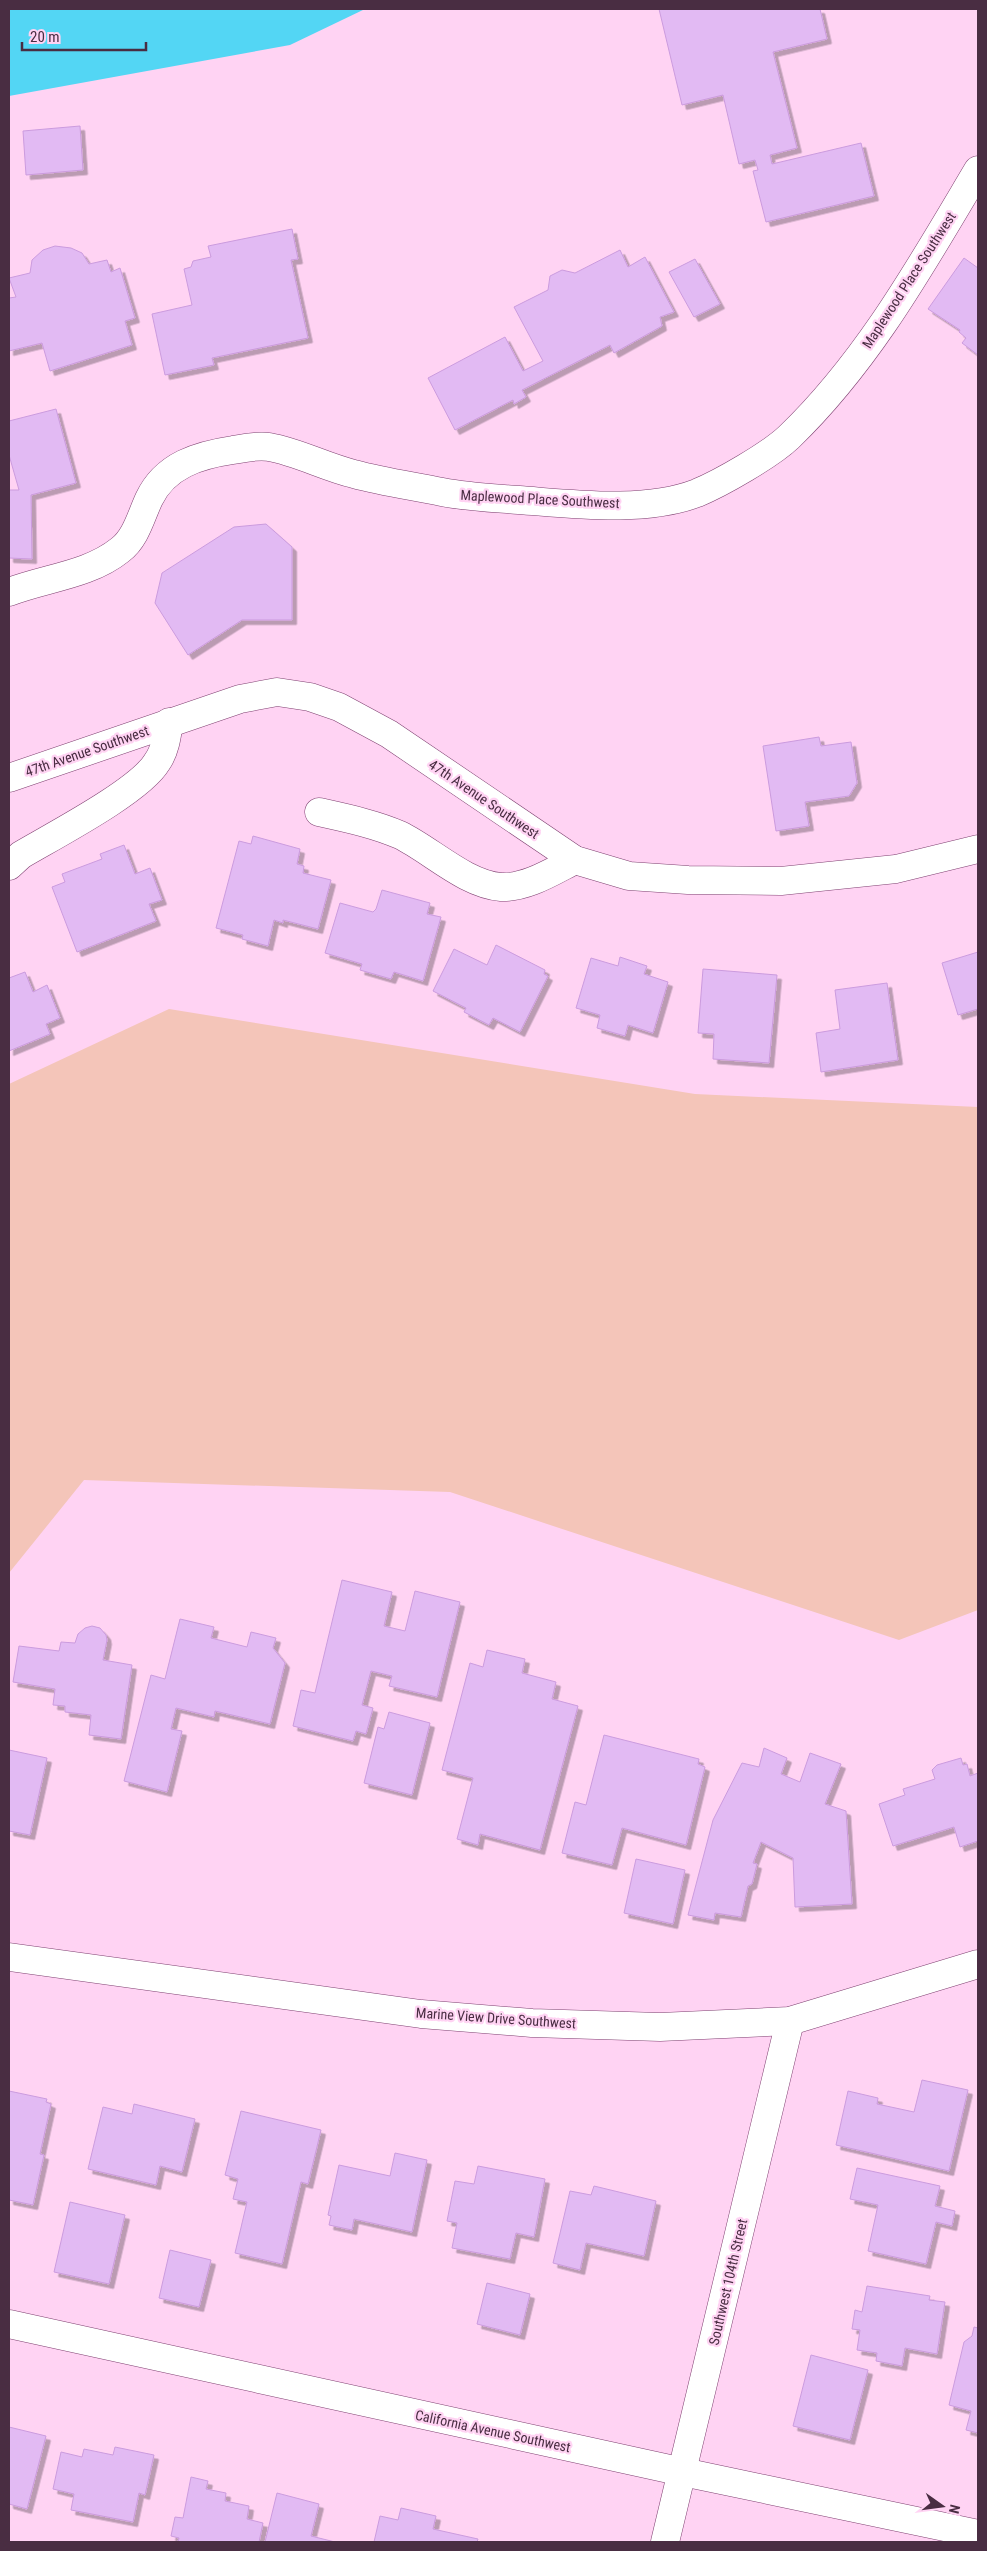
<svg xmlns="http://www.w3.org/2000/svg" width="987" height="2551" font-family="'Roboto Condensed',sans-serif">
<style>
.green{fill:#f4c5b9}
.water{fill:#53d6f4}
.building{fill:#e2baf3;stroke:#cb9bde;filter:url(#shadow)}
.lines{fill:none;stroke-linecap:round;stroke-linejoin:round}
.minor-casing{stroke:#7f4171;stroke-width:29}
.minor{stroke:#fff;stroke-width:28}
.labels{text-anchor:middle;stroke-width:4.5;stroke-linejoin:round;paint-order:stroke}
.street-label{font-size:14px;fill:#492d42;stroke:#ffd3f3}
</style>
<defs>
<filter id="shadow"><feDropShadow dx="4.5" dy="4.5" stdDeviation="0" flood-color="#0004"/></filter>
</defs>
<rect width="100%" height="100%" fill="#ffd3f3"/>
<polygon class="green" points="169,1009 695,1094 978,1107 978,1610 899,1640 450,1492 84,1480 9,1573 9,1084"/>
<polygon class="water" points="9,9 365,9 290,45 9,96"/>
<g class="building">
<polygon points="659,9 820,9 827,39 773,52 797,148 770,155 772,164 861,143 874,196 766,222 753,171 758,170 755,160 739,164 723,95 682,105"/>
<polygon points="80,126 83,170 26,175 23,131"/>
<polygon points="292,229 298,259 291,260 308,338 212,358 214,365 165,375 152,314 192,305 184,269 191,267 193,261 211,257 208,246"/>
<polygon points="55,246 71,248 82,253 89,264 107,260 111,272 120,268 135,318 125,321 132,345 50,371 42,343 9,351 9,298 16,297 9,278 30,273 32,260 43,250"/>
<polygon points="620,250 628,267 645,257 674,312 660,317 662,326 614,353 610,345 522,390 526,397 514,404 513,400 455,430 428,378 505,337 523,371 543,361 514,307 548,290 550,276 562,270 575,273"/>
<polygon points="964,258 978,268 978,355 962,343 966,338 959,332 960,330 928,309"/>
<polygon points="695,259 720,304 694,317 669,272"/>
<polygon points="56,409 76,483 31,495 32,559 9,558 9,490 19,490 9,455 9,421"/>
<polygon points="266,524 292,547 292,620 242,620 188,655 155,603 162,573 234,527"/>
<polygon points="819,737 821,746 851,742 857,783 849,796 805,802 809,826 776,831 763,746"/>
<polygon points="253,836 300,849 297,864 304,866 303,873 331,880 318,929 283,920 283,923 274,920 268,946 242,939 243,935 216,928 239,841 251,844"/>
<polygon points="124,845 135,874 150,868 162,900 149,904 156,921 77,952 52,887 65,882 62,874 102,859 100,854"/>
<polygon points="382,890 430,903 427,914 441,917 423,981 394,972 391,979 360,970 362,964 325,953 340,903 373,912 376,909"/>
<polygon points="496,945 545,970 544,974 548,976 520,1032 493,1018 489,1025 464,1012 466,1008 433,991 454,949 487,965"/>
<polygon points="978,952 978,1009 958,1015 942,963"/>
<polygon points="620,957 647,966 644,974 668,982 653,1033 628,1025 625,1036 597,1028 600,1015 576,1008 591,958 618,966"/>
<polygon points="703,969 777,975 769,1063 713,1059 714,1034 698,1033"/>
<polygon points="25,972 33,992 47,985 60,1018 46,1024 50,1034 9,1051 9,978"/>
<polygon points="887,983 898,1060 821,1072 816,1033 840,1029 835,990"/>
<polygon points="342,1580 392,1592 384,1626 405,1631 415,1591 460,1602 437,1697 389,1686 392,1676 371,1671 362,1705 373,1708 366,1734 356,1731 353,1741 293,1726 301,1690 315,1693"/>
<polygon points="180,1619 214,1627 211,1638 247,1647 251,1632 276,1638 273,1648 285,1663 270,1724 215,1711 214,1717 176,1708 171,1729 182,1731 167,1792 124,1781 151,1675 165,1679"/>
<polygon points="92,1626 100,1628 106,1635 107,1640 103,1660 132,1665 121,1739 89,1735 91,1715 65,1712 65,1706 53,1705 55,1689 13,1682 19,1646 59,1651 61,1642 75,1643 78,1634 85,1628"/>
<polygon points="487,1650 525,1659 522,1673 556,1682 552,1699 578,1706 540,1850 480,1834 478,1845 457,1839 473,1778 442,1770 470,1663 483,1667"/>
<polygon points="389,1712 430,1723 412,1795 364,1783 378,1727 384,1729"/>
<polygon points="604,1735 699,1759 698,1764 705,1767 686,1845 622,1828 612,1865 562,1853 575,1802 586,1805"/>
<polygon points="764,1748 787,1758 781,1774 800,1782 810,1753 841,1764 825,1804 846,1811 852,1904 795,1907 793,1858 761,1842 753,1863 757,1864 752,1884 748,1886 741,1917 715,1913 714,1920 688,1915 713,1820 742,1763 759,1767"/>
<polygon points="9,1750 47,1758 30,1835 9,1831"/>
<polygon points="961,1758 963,1765 967,1764 970,1776 978,1773 978,1841 960,1847 954,1827 893,1846 879,1804 905,1795 903,1789 935,1779 932,1770 937,1765"/>
<polygon points="636,1859 685,1870 673,1924 624,1913"/>
<polygon points="922,2080 968,2090 949,2171 836,2145 848,2091 878,2098 877,2104 914,2112"/>
<polygon points="9,2091 47,2099 46,2102 51,2104 40,2154 44,2155 33,2205 9,2200"/>
<polygon points="134,2104 195,2119 182,2172 160,2166 156,2185 88,2169 103,2107 132,2114"/>
<polygon points="241,2111 321,2130 308,2184 301,2182 282,2264 235,2253 247,2202 233,2199 238,2179 225,2175"/>
<polygon points="395,2153 427,2160 412,2232 354,2219 352,2230 329,2225 331,2216 328,2215 339,2165 390,2176"/>
<polygon points="478,2166 545,2179 534,2237 516,2233 510,2259 452,2248 457,2223 447,2221 455,2181 474,2184"/>
<polygon points="857,2168 940,2186 935,2206 955,2211 952,2226 936,2222 926,2264 868,2251 878,2205 850,2199"/>
<polygon points="594,2186 656,2201 644,2256 586,2243 580,2270 553,2263 570,2191 591,2195"/>
<polygon points="70,2202 125,2215 109,2284 54,2272"/>
<polygon points="170,2250 211,2260 199,2307 159,2298"/>
<polygon points="487,2283 530,2294 520,2335 477,2324"/>
<polygon points="867,2286 930,2296 929,2300 945,2302 937,2354 905,2348 902,2366 876,2361 877,2353 857,2350 860,2330 852,2329 855,2310 862,2312"/>
<polygon points="974,2327 978,2328 978,2433 966,2430 971,2411 949,2405 964,2342 972,2336"/>
<polygon points="811,2355 868,2370 850,2440 793,2426"/>
<polygon points="9,2427 46,2436 27,2509 9,2504"/>
<polygon points="115,2447 154,2455 145,2495 139,2493 133,2522 71,2510 74,2494 53,2489 61,2452 82,2457 84,2449 113,2455"/>
<polygon points="191,2477 208,2481 206,2489 226,2493 225,2501 249,2506 247,2519 263,2523 259,2542 178,2542 179,2538 171,2536 175,2517 183,2518"/>
<polygon points="277,2493 319,2504 311,2536 335,2542 265,2542"/>
<polygon points="401,2508 436,2516 433,2529 478,2539 477,2542 374,2542 380,2516 398,2520"/>
</g>
<g class="lines">
<defs>
<g id="minor">
<path d="M9,592C45,578 89,575 120,550C136,538 141,516 149,499C165,465 199,455 233,450C244,448 258,445 269,447C298,452 325,467 354,474C383,482 413,486 442,492C467,497 493,498 519,500C574,504 645,513 697,493C721,483 770,455 789,437C868,361 922,264 978,170"/>
<polyline points="9,778 240,699 277,692 310,697 339,707 389,734 575,860 629,876 688,880 781,881 896,869 978,849"/>
<path d="M319,812C346,818 375,824 400,835C431,850 465,884 501,887C527,888 553,871 575,860"/>
<path d="M9,866L21,855C53,836 140,791 157,762C165,751 167,736 169,722"/>
<polyline points="9,1957 421,2014 532,2023 660,2027 790,2021 978,1964"/>
<polyline points="9,2324 683,2472 978,2534"/>
<polyline points="665,2542 790,2021"/>
</g>
</defs>
<use href="#minor" class="minor-casing"/>
<use href="#minor" class="minor"/>
</g>
<g class="labels">
<g class="street-label">
<text transform="translate(909 280) rotate(-57)" y="5">Maplewood Place Southwest</text>
<text transform="translate(540 499) rotate(3)" y="5">Maplewood Place Southwest</text>
<text transform="translate(87 751) rotate(-19)" y="5">47th Avenue Southwest</text>
<text transform="translate(484 799) rotate(34)" y="5">47th Avenue Southwest</text>
<text transform="translate(496 2018) rotate(4)" y="5">Marine View Drive Southwest</text>
<text transform="translate(728 2282) rotate(-77)" y="5">Southwest 104th Street</text>
<text transform="translate(493 2431) rotate(12)" y="5">California Avenue Southwest</text>
</g>
</g>
<rect width="987" height="2551" fill="none" stroke="#492d42" stroke-width="20"/>
<g transform="translate(942 2506) rotate(104)" stroke="#ffd3f3" stroke-width="4" paint-order="stroke">
<path d="M0-4L9 19L0 12L-9 19Z" fill="#492d42"/>
<text y="-8" font-size="14" font-weight="bold" text-anchor="middle" fill="#492d42">N</text>
</g>
<path d="M22 42v8h124v-8" fill="none" stroke="#492d42" stroke-width="2.5"/>
<text x="30" y="42" font-size="15" fill="#492d42" stroke="#ffd3f3" stroke-width="4" paint-order="stroke">20 m</text>
</svg>
